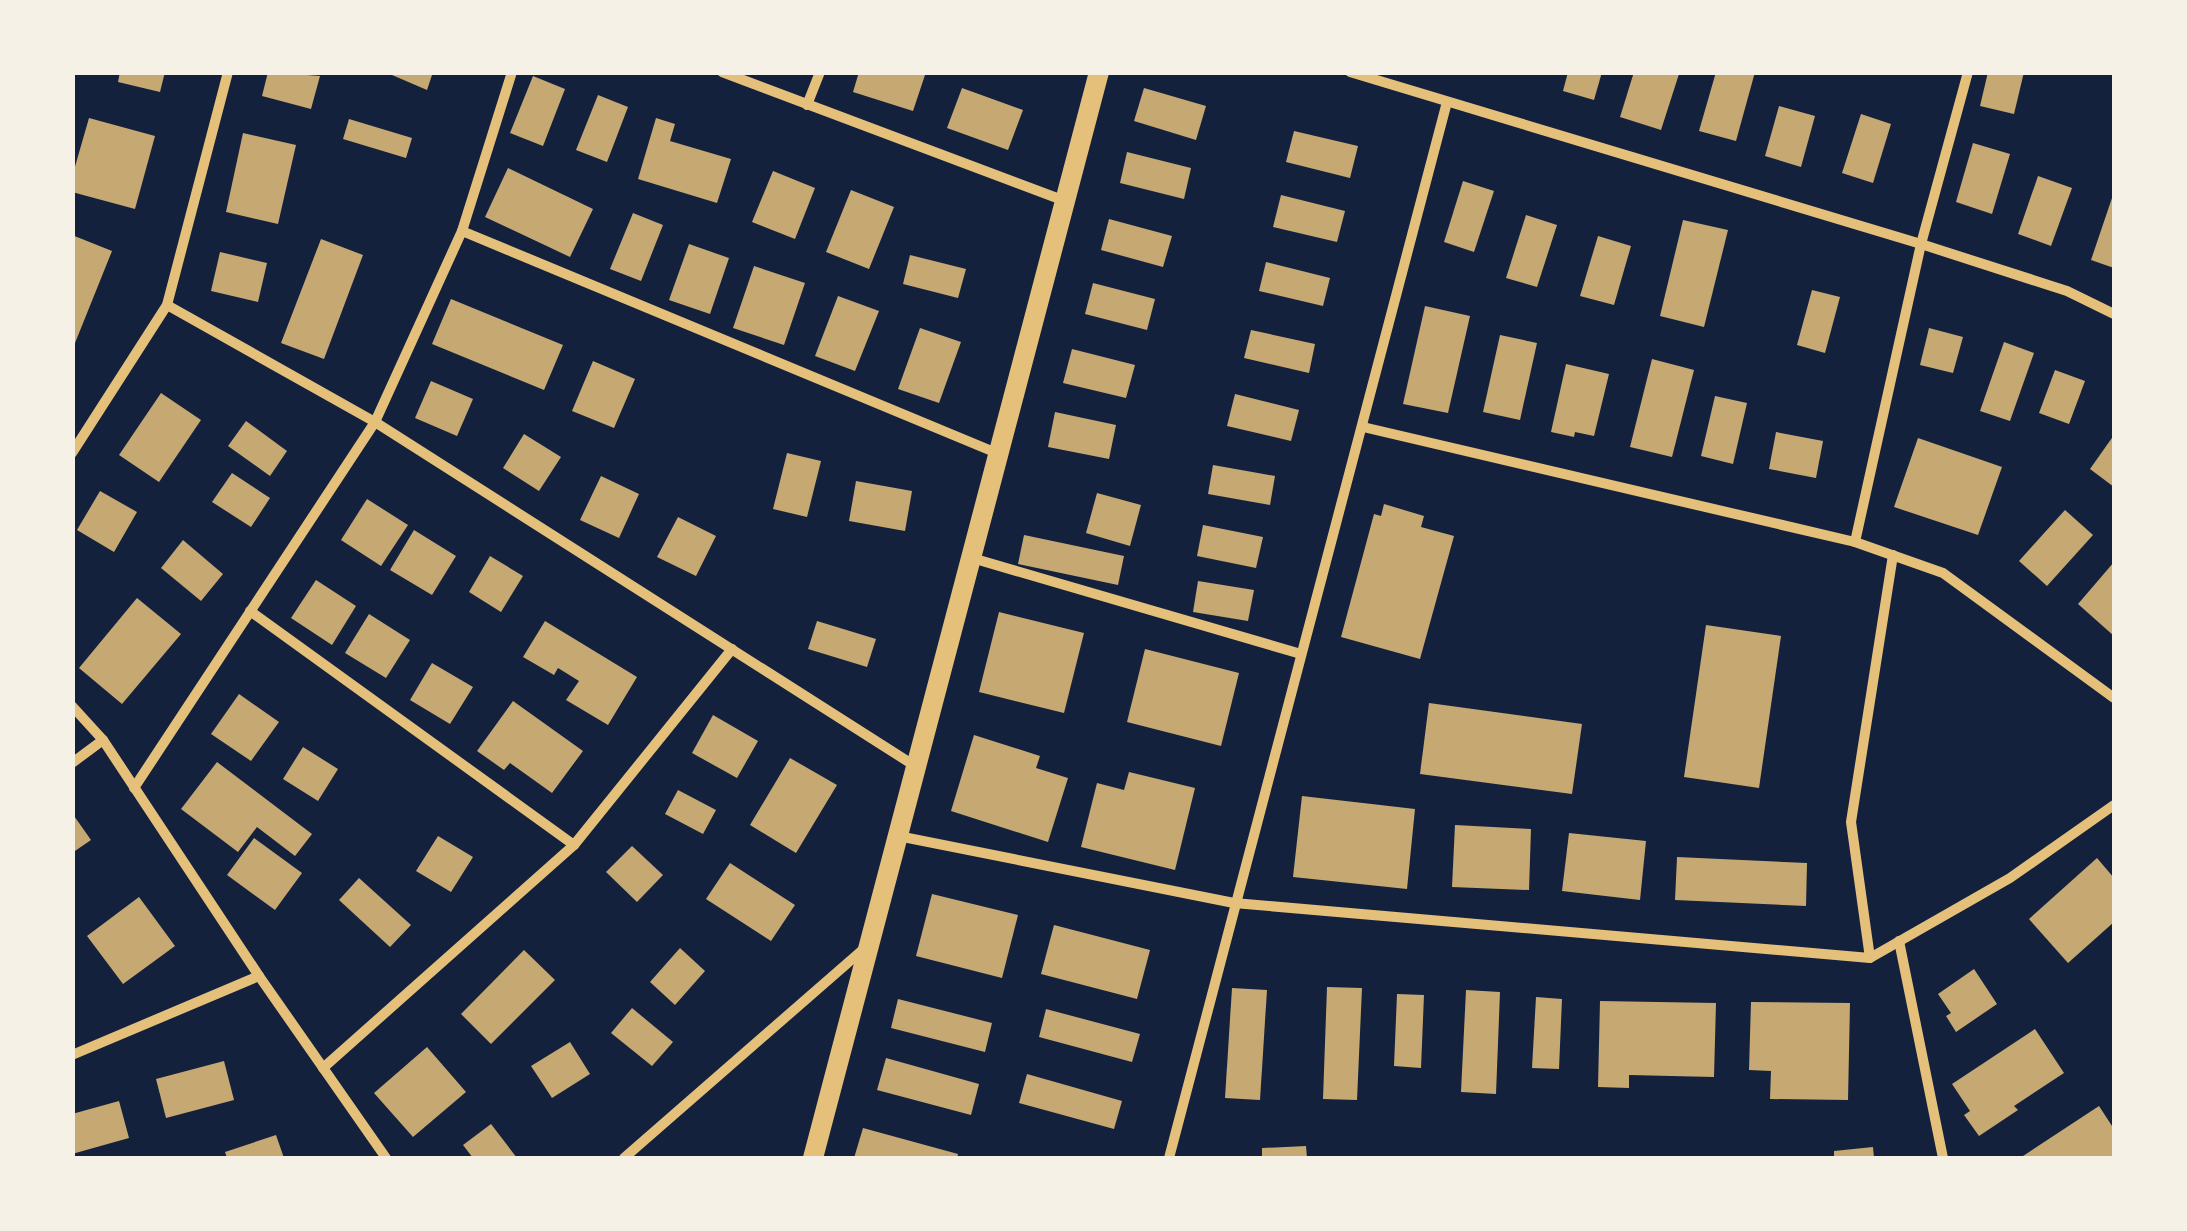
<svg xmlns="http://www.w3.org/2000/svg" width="2187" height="1231" font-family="'Open Sans',sans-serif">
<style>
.building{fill:#c6a872}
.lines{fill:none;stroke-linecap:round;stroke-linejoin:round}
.minor{stroke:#e5c07b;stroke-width:10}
.secondary{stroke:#e5c07b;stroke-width:20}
</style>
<rect width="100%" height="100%" fill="#14213d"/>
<g class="building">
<polygon points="120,72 165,72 160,92 118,82"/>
<polygon points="268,72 320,76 311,109 262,96"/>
<polygon points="385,72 433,72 427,90"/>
<polygon points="859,72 926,72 913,111 853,92"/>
<polygon points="1568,72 1602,72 1594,100 1563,91"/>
<polygon points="1634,72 1679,74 1661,130 1620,117"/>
<polygon points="1716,72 1755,72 1736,141 1699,131"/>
<polygon points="1988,72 2024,72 2014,114 1980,106"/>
<polygon points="533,76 565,89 543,146 510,133"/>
<polygon points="962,88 1023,110 1008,150 947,128"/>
<polygon points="1144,88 1206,106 1196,140 1134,121"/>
<polygon points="598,95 628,107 607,162 576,150"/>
<polygon points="1779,106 1815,116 1801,167 1765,156"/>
<polygon points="1861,114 1891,124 1873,183 1842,173"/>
<polygon points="89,118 155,136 135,209 72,192 72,177"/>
<polygon points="656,118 675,124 670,141 731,159 717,203 638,179"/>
<polygon points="349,119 412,138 406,158 343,139"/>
<polygon points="1294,131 1358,146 1350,178 1286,162"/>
<polygon points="243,133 296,145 278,224 226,212"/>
<polygon points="1973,143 2010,154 1992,214 1956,202"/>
<polygon points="1127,152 1191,168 1184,199 1120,183"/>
<polygon points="508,168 593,209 570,257 485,217"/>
<polygon points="773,171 815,188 795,239 752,222"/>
<polygon points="2038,176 2072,188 2051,246 2018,234"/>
<polygon points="1463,181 1494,191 1474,252 1444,242"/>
<polygon points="851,190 894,207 869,269 826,252"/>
<polygon points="2114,192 2114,268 2091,260"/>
<polygon points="1281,195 1345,211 1337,242 1273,227"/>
<polygon points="633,213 663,225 641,281 610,269"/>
<polygon points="1526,215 1557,225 1537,287 1506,278"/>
<polygon points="1109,219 1172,236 1163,267 1101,250"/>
<polygon points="1683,220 1728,230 1704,327 1660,316"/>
<polygon points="72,235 112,251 73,348 72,348"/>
<polygon points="1598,236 1631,246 1614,305 1580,296"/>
<polygon points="321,239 363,255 324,359 281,343"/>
<polygon points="689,244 729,258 710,314 669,300"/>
<polygon points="220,252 267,263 258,302 211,291"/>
<polygon points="910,255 966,269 958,298 903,284"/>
<polygon points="1266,262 1330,278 1323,306 1259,291"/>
<polygon points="754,266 805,283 784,345 733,328"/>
<polygon points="1093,283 1155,299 1147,330 1085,314"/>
<polygon points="1812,290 1840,297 1825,353 1797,345"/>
<polygon points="838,296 879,311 855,371 815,356"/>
<polygon points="451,299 563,345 544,390 432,344"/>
<polygon points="1425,306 1470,316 1448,413 1403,404"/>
<polygon points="920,328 961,342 939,403 898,389"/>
<polygon points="1929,328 1963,337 1953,373 1920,365"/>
<polygon points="1251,330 1315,344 1309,373 1244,358"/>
<polygon points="1500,335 1537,343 1520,420 1483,412"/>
<polygon points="2004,342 2034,353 2010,421 1980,411"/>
<polygon points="1072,349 1135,365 1126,398 1063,383"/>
<polygon points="1652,359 1694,370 1672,457 1630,447"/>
<polygon points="593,361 635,379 614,428 572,411"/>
<polygon points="1566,364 1609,374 1594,436 1575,432 1574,437 1551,432"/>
<polygon points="2055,370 2085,381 2069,424 2039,413"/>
<polygon points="431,381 473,399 457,436 415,418"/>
<polygon points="161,393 201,420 159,482 119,455"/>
<polygon points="1235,394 1299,410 1291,441 1227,426"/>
<polygon points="1715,396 1747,403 1733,464 1701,456"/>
<polygon points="1055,412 1116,425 1109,459 1048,447"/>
<polygon points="246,421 287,451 270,476 228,446"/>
<polygon points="1776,432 1823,441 1816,478 1769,469"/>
<polygon points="524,434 561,457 539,491 503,468"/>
<polygon points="2114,435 2114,487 2090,469"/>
<polygon points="1918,438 2002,467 1978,535 1894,507"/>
<polygon points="787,453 821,461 807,517 773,509"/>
<polygon points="1213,465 1275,476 1270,505 1208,494"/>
<polygon points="232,473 270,498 251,527 212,502"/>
<polygon points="601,476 639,494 619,538 580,520"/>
<polygon points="856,481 912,491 905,531 849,521"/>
<polygon points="100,491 137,512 114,552 77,530"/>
<polygon points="1097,493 1141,505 1130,546 1086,533"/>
<polygon points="367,499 408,525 381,566 341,540"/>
<polygon points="1384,504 1424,516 1421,527 1454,536 1420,659 1341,637 1374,514 1381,516"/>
<polygon points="2065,510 2093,535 2047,586 2019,561"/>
<polygon points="678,517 716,536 696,576 657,557"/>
<polygon points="1203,525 1263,537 1256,568 1197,556"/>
<polygon points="414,530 456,556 432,595 390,570"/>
<polygon points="1024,535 1124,556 1118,585 1018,564"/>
<polygon points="183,540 223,574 201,601 161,568"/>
<polygon points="490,556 523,576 501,612 469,592"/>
<polygon points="2114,562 2114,636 2078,604"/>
<polygon points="316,580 356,606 332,645 291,618"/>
<polygon points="1198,581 1254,590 1248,621 1193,612"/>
<polygon points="137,598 181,634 122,704 79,668"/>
<polygon points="999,612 1084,633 1064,713 979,692"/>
<polygon points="369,614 410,640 386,678 345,653"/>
<polygon points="545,621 637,677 608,725 566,700 579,681 558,668 554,675 523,657"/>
<polygon points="817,621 876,639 867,667 808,649"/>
<polygon points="1706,625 1781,636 1759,788 1684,777"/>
<polygon points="1145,649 1239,673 1221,746 1127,722"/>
<polygon points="432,663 473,687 450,724 410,700"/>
<polygon points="239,694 279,722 251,761 211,734"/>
<polygon points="513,701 583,751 552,793 510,763 504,770 477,751"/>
<polygon points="1429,703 1582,724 1572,794 1420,774"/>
<polygon points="713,715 758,741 737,778 692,753"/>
<polygon points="974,735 1040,756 1036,768 1068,778 1048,842 951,811"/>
<polygon points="303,747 338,769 318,801 283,779"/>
<polygon points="790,758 837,785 796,853 750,825"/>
<polygon points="217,762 312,834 295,856 257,827 238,852 181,809"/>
<polygon points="1129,772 1195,788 1175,870 1081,847 1097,783 1124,790"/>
<polygon points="678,790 716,810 703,834 665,814"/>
<polygon points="1302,796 1415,809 1407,889 1293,877"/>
<polygon points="72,813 91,840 72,853"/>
<polygon points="1455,825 1531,829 1529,890 1452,887"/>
<polygon points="1569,833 1646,841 1640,900 1562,891"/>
<polygon points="438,836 473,857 451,892 416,871"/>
<polygon points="254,838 302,873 275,910 227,875"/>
<polygon points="632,846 663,875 637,902 606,872"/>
<polygon points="1677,857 1807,863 1806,906 1675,900"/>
<polygon points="2097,858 2114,878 2114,922 2068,963 2029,919"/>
<polygon points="730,863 795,905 771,941 706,899"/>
<polygon points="359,878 411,925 390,947 339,900"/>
<polygon points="932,894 1018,915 1002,978 916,956"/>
<polygon points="139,897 175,946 123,984 87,936"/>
<polygon points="1054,925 1150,950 1137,999 1041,974"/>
<polygon points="680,948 705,971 675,1005 650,982"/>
<polygon points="524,950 555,980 491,1044 461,1014"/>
<polygon points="1974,969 1997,1004 1956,1032 1946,1016 1951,1013 1938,994"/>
<polygon points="1327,987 1362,988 1357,1100 1323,1099"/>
<polygon points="1232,988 1267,990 1260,1100 1225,1098"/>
<polygon points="1466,990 1500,992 1496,1094 1461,1092"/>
<polygon points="1397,994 1424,995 1421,1068 1394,1066"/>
<polygon points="1536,997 1562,999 1559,1069 1532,1068"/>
<polygon points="898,999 992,1023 985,1052 891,1028"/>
<polygon points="1600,1001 1716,1003 1714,1077 1629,1075 1629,1088 1598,1087"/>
<polygon points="1751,1002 1850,1003 1848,1100 1770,1099 1771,1071 1749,1070"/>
<polygon points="632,1008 673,1042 652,1066 611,1033"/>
<polygon points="1046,1009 1140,1034 1132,1062 1039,1037"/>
<polygon points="2035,1029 2064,1073 2014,1106 2018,1110 1979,1136 1964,1115 1970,1111 1952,1084"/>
<polygon points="570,1042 590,1074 552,1098 531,1066"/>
<polygon points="427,1047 466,1092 413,1137 374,1093"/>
<polygon points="886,1058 979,1084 971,1115 877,1090"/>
<polygon points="224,1061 234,1100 166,1118 156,1079"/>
<polygon points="1027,1074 1122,1101 1114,1129 1019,1103"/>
<polygon points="119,1101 129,1138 72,1154 72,1114"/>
<polygon points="2099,1106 2114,1129 2114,1158 2020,1158"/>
<polygon points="491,1124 517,1158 473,1158 463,1145"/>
<polygon points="863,1128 958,1154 957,1158 854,1158"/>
<polygon points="276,1135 284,1158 227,1158 225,1152"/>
<polygon points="1306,1146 1307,1158 1262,1158 1262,1148"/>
<polygon points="1873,1147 1874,1158 1834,1158 1834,1151"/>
</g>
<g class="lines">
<g class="minor">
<polyline points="722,72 1065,201"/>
<polyline points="1350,72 1921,244 2067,291 2114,314"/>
<polyline points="807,105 820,72"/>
<polyline points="462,231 999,454"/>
<polyline points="167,305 375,422 915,766"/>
<polyline points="1363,427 1855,542 1943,573 2114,698"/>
<polyline points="72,453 167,305 228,72"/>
<polyline points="1855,542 1921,244 1968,72"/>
<polyline points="972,558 1301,654"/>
<polyline points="250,611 574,845"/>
<polyline points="72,706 103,740 259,976 386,1158"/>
<polyline points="72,763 103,740"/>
<polyline points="134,788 375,422 462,231 512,72"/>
<polyline points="898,836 1234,903 1870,958 2010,878 2114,805"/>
<polyline points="1899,941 1943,1158"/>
<polyline points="1870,958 1851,822 1893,555"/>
<polyline points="72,1055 259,976"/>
<polyline points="323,1068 574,845 732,649"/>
<polyline points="624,1158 866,947"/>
<polyline points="1169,1158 1447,102"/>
</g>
<polyline class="secondary" points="813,1158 1099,72"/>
</g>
<rect width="2187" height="1231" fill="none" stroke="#f6f1e7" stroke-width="150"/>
</svg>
